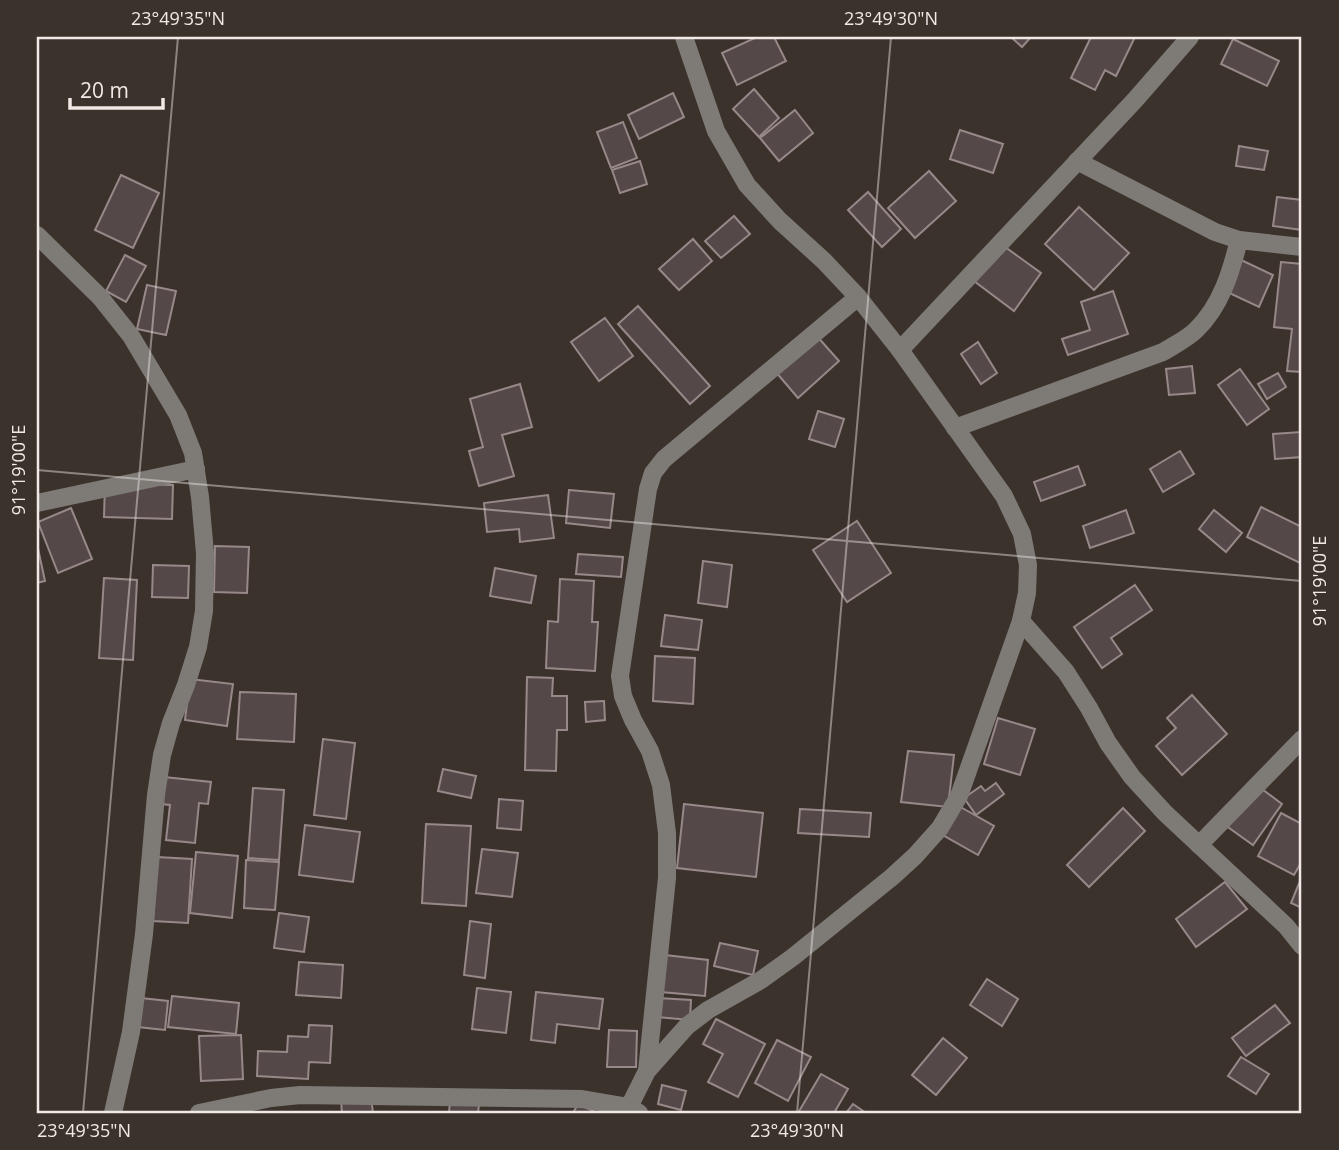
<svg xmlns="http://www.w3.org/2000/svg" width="1339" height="1150" font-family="'Open Sans',sans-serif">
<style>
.building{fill:#554848;stroke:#978889;stroke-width:2}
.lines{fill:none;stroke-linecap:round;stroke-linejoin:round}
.minor{stroke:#7e7b77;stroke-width:18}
.ticks{fill:none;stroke:#f0e9e6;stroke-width:2;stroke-opacity:0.45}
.neatline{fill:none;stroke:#f0e9e6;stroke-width:2.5}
.ticks-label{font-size:18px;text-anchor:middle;fill:#f0e9e6}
</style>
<rect width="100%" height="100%" fill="#3c322c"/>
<g class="building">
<polygon points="757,37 774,37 786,61 737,85 722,53"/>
<polygon points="1011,37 1031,37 1022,47"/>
<polygon points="1091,37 1135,37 1116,76 1105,70 1095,90 1071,78"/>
<polygon points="1233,39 1279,61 1267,86 1221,64"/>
<polygon points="754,89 779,118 759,137 733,109"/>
<polygon points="673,93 684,117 639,139 628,115"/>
<polygon points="795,110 813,133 779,161 760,138"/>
<polygon points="623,122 637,158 611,168 597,132"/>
<polygon points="960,130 1003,144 993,173 950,159"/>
<polygon points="1239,146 1268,151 1264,170 1236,166"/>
<polygon points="640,161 647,184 620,193 612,170"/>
<polygon points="929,171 956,201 915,238 888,208"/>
<polygon points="121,175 159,193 133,248 95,230"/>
<polygon points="868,192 901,229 882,247 848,210"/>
<polygon points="1277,197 1302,200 1302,230 1273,226"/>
<polygon points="1079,207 1129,253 1094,290 1045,244"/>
<polygon points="734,216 750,234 721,258 705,241"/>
<polygon points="693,239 712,261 679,290 659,269"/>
<polygon points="1001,244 1041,273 1014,311 974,281"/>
<polygon points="125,255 146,266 126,302 106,291"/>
<polygon points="1239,259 1273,275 1259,307 1225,291"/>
<polygon points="1281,262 1302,264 1302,372 1287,371 1292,329 1274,327"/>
<polygon points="147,285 176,291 166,335 137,329"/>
<polygon points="1113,291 1128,334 1068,355 1062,339 1090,330 1081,302"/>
<polygon points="638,306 710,386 690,404 618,324"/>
<polygon points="605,318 633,356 599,381 571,342"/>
<polygon points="815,334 839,361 798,398 775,371"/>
<polygon points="978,342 997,373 981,384 961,354"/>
<polygon points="1192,366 1195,393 1169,395 1166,369"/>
<polygon points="1240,369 1269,409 1247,425 1218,385"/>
<polygon points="1278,373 1286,387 1267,399 1258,384"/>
<polygon points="520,384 532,427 502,435 514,476 479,486 469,451 483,447 470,399"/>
<polygon points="818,411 844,419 835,447 809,439"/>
<polygon points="1301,432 1302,457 1275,459 1273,434"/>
<polygon points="1180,451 1194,474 1163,492 1150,469"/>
<polygon points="1078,466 1085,485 1041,501 1034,482"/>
<polygon points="105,483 173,485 172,519 104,517"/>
<polygon points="569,490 614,494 610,528 566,523"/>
<polygon points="548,495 554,538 520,542 519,529 487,532 484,503"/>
<polygon points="1261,507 1302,527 1302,564 1247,537"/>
<polygon points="71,508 92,559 58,573 38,522"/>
<polygon points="1126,510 1134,533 1090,548 1083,526"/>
<polygon points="1214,510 1242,533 1226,552 1199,529"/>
<polygon points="857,521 891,573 847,602 813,550"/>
<polygon points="37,544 45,581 37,583"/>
<polygon points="215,546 249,547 247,593 214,592"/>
<polygon points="578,554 623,557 621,577 576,574"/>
<polygon points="703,561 732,565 727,607 698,603"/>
<polygon points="153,565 189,566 188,598 152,597"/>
<polygon points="495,568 536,576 531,603 490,596"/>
<polygon points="104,578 137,580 133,660 99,658"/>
<polygon points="560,579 594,581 592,622 598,622 595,671 546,668 548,621 558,622"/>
<polygon points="1135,585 1152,610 1111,638 1122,654 1102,668 1074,627"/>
<polygon points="665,615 702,620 698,650 661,646"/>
<polygon points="655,656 695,658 693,704 653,701"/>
<polygon points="527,677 553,678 552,696 567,696 567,730 557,730 556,771 525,770"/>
<polygon points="190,679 233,684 227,726 185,720"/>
<polygon points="240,692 296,694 294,742 237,739"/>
<polygon points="1192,695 1227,734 1182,775 1156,746 1176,728 1167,718"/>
<polygon points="604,701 605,720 586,722 585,702"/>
<polygon points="998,718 1035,729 1020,775 984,764"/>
<polygon points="323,739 355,743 346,819 314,815"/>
<polygon points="908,751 954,755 948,807 901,802"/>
<polygon points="443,769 476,776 471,798 438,791"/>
<polygon points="164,777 211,782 208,804 199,803 195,843 166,840 170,805 161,804"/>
<polygon points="996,783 1004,794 976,815 964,798 981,786 985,791"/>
<polygon points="1255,784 1282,804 1253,845 1225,825"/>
<polygon points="253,788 284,790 279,860 248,858"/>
<polygon points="499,799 523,801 521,830 497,828"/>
<polygon points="684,804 763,813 756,877 677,868"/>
<polygon points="957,805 994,826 978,855 941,834"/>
<polygon points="1123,808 1145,831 1089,887 1067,865"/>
<polygon points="800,809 871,813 869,837 798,833"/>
<polygon points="1281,813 1302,824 1302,861 1294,875 1258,856"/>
<polygon points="426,824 471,826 466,906 422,903"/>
<polygon points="305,825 360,832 353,882 299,875"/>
<polygon points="482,849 518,853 512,897 476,893"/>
<polygon points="196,852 238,856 232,918 190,913"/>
<polygon points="157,857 192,859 188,923 153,921"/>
<polygon points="246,860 279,862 275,910 244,908"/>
<polygon points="1302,876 1302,908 1291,903"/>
<polygon points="1225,882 1247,909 1196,947 1176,919"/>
<polygon points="279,913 309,917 304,952 274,948"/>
<polygon points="470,921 491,924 485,978 464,975"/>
<polygon points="720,943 758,951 753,975 714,966"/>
<polygon points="665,955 708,960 705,996 661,992"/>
<polygon points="299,962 343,965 341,998 296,995"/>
<polygon points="987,979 1018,999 1002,1026 970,1005"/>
<polygon points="477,988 511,992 506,1033 472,1029"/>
<polygon points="536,992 603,999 599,1029 557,1024 555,1043 531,1040"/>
<polygon points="172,996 239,1003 236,1034 168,1027"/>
<polygon points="141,998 168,1001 165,1030 138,1027"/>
<polygon points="658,998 691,1000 690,1020 657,1017"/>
<polygon points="1275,1005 1290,1023 1246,1056 1232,1038"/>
<polygon points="716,1019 765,1044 738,1097 708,1082 723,1054 703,1044"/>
<polygon points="309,1025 332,1026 330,1063 309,1062 308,1079 257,1076 258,1051 287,1052 288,1036 308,1037"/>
<polygon points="609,1030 637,1031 636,1067 607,1067"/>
<polygon points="241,1035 243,1079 201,1081 199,1036"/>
<polygon points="943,1038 967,1058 936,1095 912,1075"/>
<polygon points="777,1040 811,1057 788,1101 755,1083"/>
<polygon points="1241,1057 1269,1074 1256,1094 1228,1076"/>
<polygon points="821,1074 848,1089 834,1113 798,1113"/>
<polygon points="662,1085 686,1091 681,1110 658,1104"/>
<polygon points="371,1097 373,1113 342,1113 341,1100"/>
<polygon points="450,1100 479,1104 478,1113 449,1113"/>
<polygon points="578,1104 598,1113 573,1113"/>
<polygon points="853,1104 866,1113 846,1113"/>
</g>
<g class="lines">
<g class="minor">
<polyline points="1077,161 1215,232 1239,240 1302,247"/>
<polyline points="37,235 100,297 131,336 178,415 193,453 200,497 205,553 204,611 198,647 186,685 171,723 162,755 156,795 144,934 131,1032 113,1113"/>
<polyline points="900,350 1135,100 1190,37"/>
<path d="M955,428L1163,352C1174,345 1187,339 1196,330C1221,306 1231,272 1239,240"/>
<polyline points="37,503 196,469"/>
<polyline points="1021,621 1066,672 1089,708 1108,743 1132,777 1165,813 1286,926 1302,946"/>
<polyline points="1199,845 1302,739"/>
<polyline points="647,1071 667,878 667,833 661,785 650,751 633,720 623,696 620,676 648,489 653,473 664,459 858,297"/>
<polyline points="629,1107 647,1071 687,1026 708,1010 761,980 793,957 892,877 915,856 940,828 959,796 1021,621 1027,593 1028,565 1022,534 1004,496 900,350 858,297 824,261 780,221 747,185 716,131 684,37"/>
<polyline points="199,1113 271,1098 300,1095 582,1099 629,1107 639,1113"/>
</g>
</g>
<path class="ticks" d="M37,470L1302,581M83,1113L178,37M797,1113L891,37"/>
<rect width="1339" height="1150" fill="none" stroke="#3c322c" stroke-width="77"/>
<path d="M70 98v10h93v-10" fill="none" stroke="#f0e9e6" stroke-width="3.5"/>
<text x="80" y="98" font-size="21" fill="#f0e9e6" stroke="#3c322c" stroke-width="5" paint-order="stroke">20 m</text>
<rect x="38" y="38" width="1262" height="1074" class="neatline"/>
<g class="ticks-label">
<text x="178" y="25">23°49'35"N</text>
<text x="891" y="25">23°49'30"N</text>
<text transform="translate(19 470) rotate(-90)" y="6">91°19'00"E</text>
<text transform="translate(1320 581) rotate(-90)" y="6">91°19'00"E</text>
<text x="84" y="1137">23°49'35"N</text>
<text x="797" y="1137">23°49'30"N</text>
</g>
</svg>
